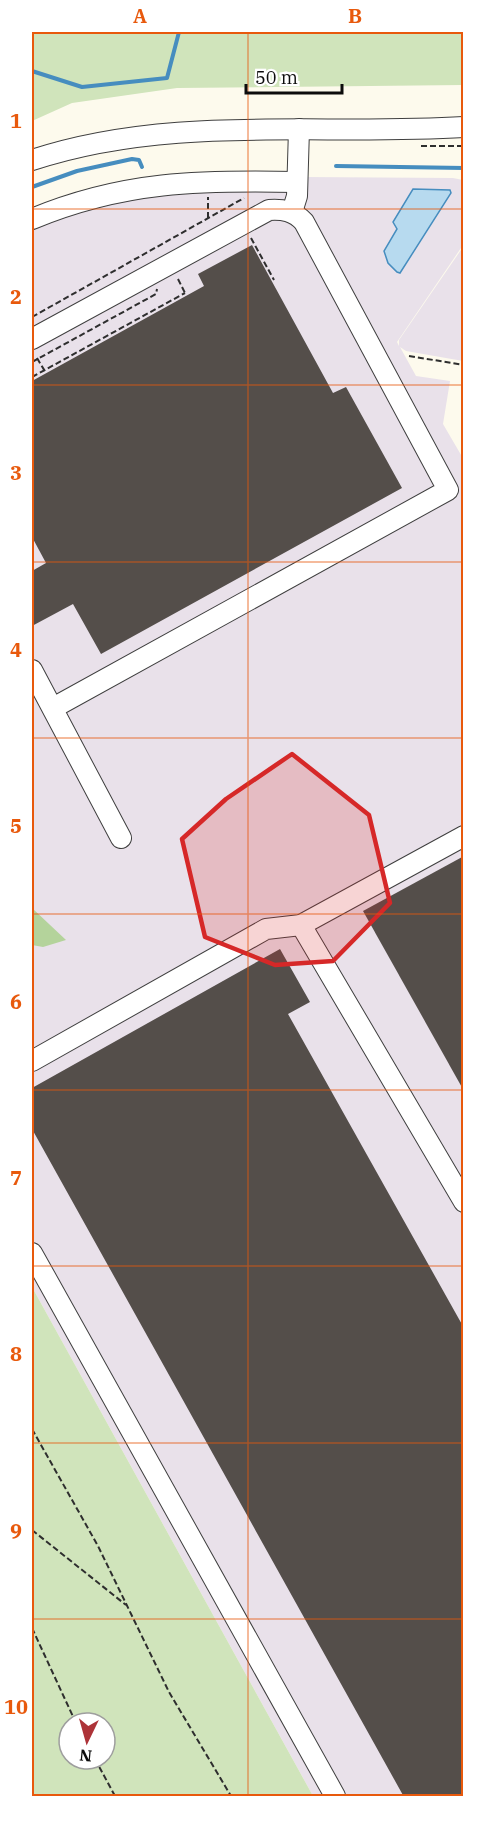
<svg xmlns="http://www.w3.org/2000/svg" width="495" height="1828" font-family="'IBM Plex Serif',serif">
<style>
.industrial{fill:#e9e1ea}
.green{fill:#d0e4bb;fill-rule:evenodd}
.forest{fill:#b4d39b}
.water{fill:#b7daef;stroke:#468dbf;stroke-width:1.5}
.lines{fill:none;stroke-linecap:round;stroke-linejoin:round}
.stream{stroke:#468dbf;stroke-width:4}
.building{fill:#544e4a}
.minor-casing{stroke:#3f3f3f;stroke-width:22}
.path{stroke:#2e2e2e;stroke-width:2;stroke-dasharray:6 3;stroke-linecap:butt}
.minor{stroke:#fff;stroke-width:20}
.marked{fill:#d62828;fill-opacity:0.2;stroke:#d62828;stroke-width:4.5;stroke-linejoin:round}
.grid{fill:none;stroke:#e8590c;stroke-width:1.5;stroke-opacity:0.55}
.neatline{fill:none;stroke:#e8590c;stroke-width:2}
.grid-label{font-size:20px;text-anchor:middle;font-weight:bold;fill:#e8590c}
</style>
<rect width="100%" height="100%" fill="#fdfaed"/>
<polygon class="industrial" points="305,177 453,178 463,180 463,245 397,342 399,346 399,340 463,247 463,361 406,351 400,347 416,376 450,381 443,424 464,460 463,1796 313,1796 32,1287 32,211"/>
<g class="green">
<polygon points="32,32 463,32 463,85 177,88 72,103 32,121"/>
<path d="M32,1287L313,1796H32ZM69,1723H105V1759H69Z"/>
</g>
<polygon class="forest" points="32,908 66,940 43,947 32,945"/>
<polygon class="water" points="413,189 450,190 451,193 400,273 397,272 388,263 384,251 397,229 393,222"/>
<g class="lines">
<g class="stream">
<polyline points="32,71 82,87 167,78 179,32"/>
<polyline points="336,166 464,168"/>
<polyline points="32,187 77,171 132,159 139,160 142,167"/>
</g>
</g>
<g class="building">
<polygon points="252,245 333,393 346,387 402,488 101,654 73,604 32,626 32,571 46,563 32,537 32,381 204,286 198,274"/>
<polygon points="464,856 464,1091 363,911"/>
<polygon points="280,949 310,1002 288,1014 464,1328 464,1797 404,1797 32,1129 32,1088"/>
</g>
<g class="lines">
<defs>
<g id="minor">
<path d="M32,160C171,114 320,136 464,127"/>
<polyline points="292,212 297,196 299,129"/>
<path d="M32,219C123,181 200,180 297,182"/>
<path d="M32,339L269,210C283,209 294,211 304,222L448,490L53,708"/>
<polyline points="32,670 121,838"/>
<polyline points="301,925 464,1202"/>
<polyline points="32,1061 266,929 301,925 464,836"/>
<polyline points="32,1253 335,1796"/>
</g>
</defs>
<use href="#minor" class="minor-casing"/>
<g class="path">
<polyline points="421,146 464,146"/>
<polyline points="208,218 208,197"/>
<polyline points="251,238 274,280"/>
<polyline points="178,279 186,295"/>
<polyline points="32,317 244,198"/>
<polyline points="409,356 464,365"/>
<polyline points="37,358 46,373"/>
<polyline points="32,362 156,294 157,289"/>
<polyline points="32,377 185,293"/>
<polyline points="32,1429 98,1546 169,1692 231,1796"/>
<polyline points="32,1530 126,1605"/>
<polyline points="32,1628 76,1723"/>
<polyline points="95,1759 115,1796"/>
</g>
<use href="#minor" class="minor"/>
</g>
<path class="marked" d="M292,754L369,815L390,903L333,961L275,965L205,937L182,839L226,799Z"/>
<path class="grid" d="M248,32V1796M32,209H464M32,385H464M32,562H464M32,738H464M32,914H464M32,1090H464M32,1266H464M32,1443H464M32,1619H464"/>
<rect width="495" height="1828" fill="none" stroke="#ffffff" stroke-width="66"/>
<g transform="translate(87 1741) rotate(185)"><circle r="28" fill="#ffffff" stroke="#9e9e9e" stroke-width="1.5"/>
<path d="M0-4.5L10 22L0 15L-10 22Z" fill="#ad3338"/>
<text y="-9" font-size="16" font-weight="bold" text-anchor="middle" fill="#0c0c0c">N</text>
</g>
<path d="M246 84v9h96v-9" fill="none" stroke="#0c0c0c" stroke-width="3"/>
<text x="255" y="84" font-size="18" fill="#0c0c0c" stroke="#ffffff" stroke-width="4.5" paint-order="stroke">50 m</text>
<rect x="33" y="33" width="429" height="1762" class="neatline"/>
<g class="grid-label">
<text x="140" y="23">A</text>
<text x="355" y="23">B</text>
<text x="16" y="128">1</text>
<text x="16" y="304">2</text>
<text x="16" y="480">3</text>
<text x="16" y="657">4</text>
<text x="16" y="833">5</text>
<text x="16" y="1009">6</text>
<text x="16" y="1185">7</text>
<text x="16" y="1361">8</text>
<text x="16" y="1538">9</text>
<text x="16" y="1714">10</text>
</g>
</svg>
